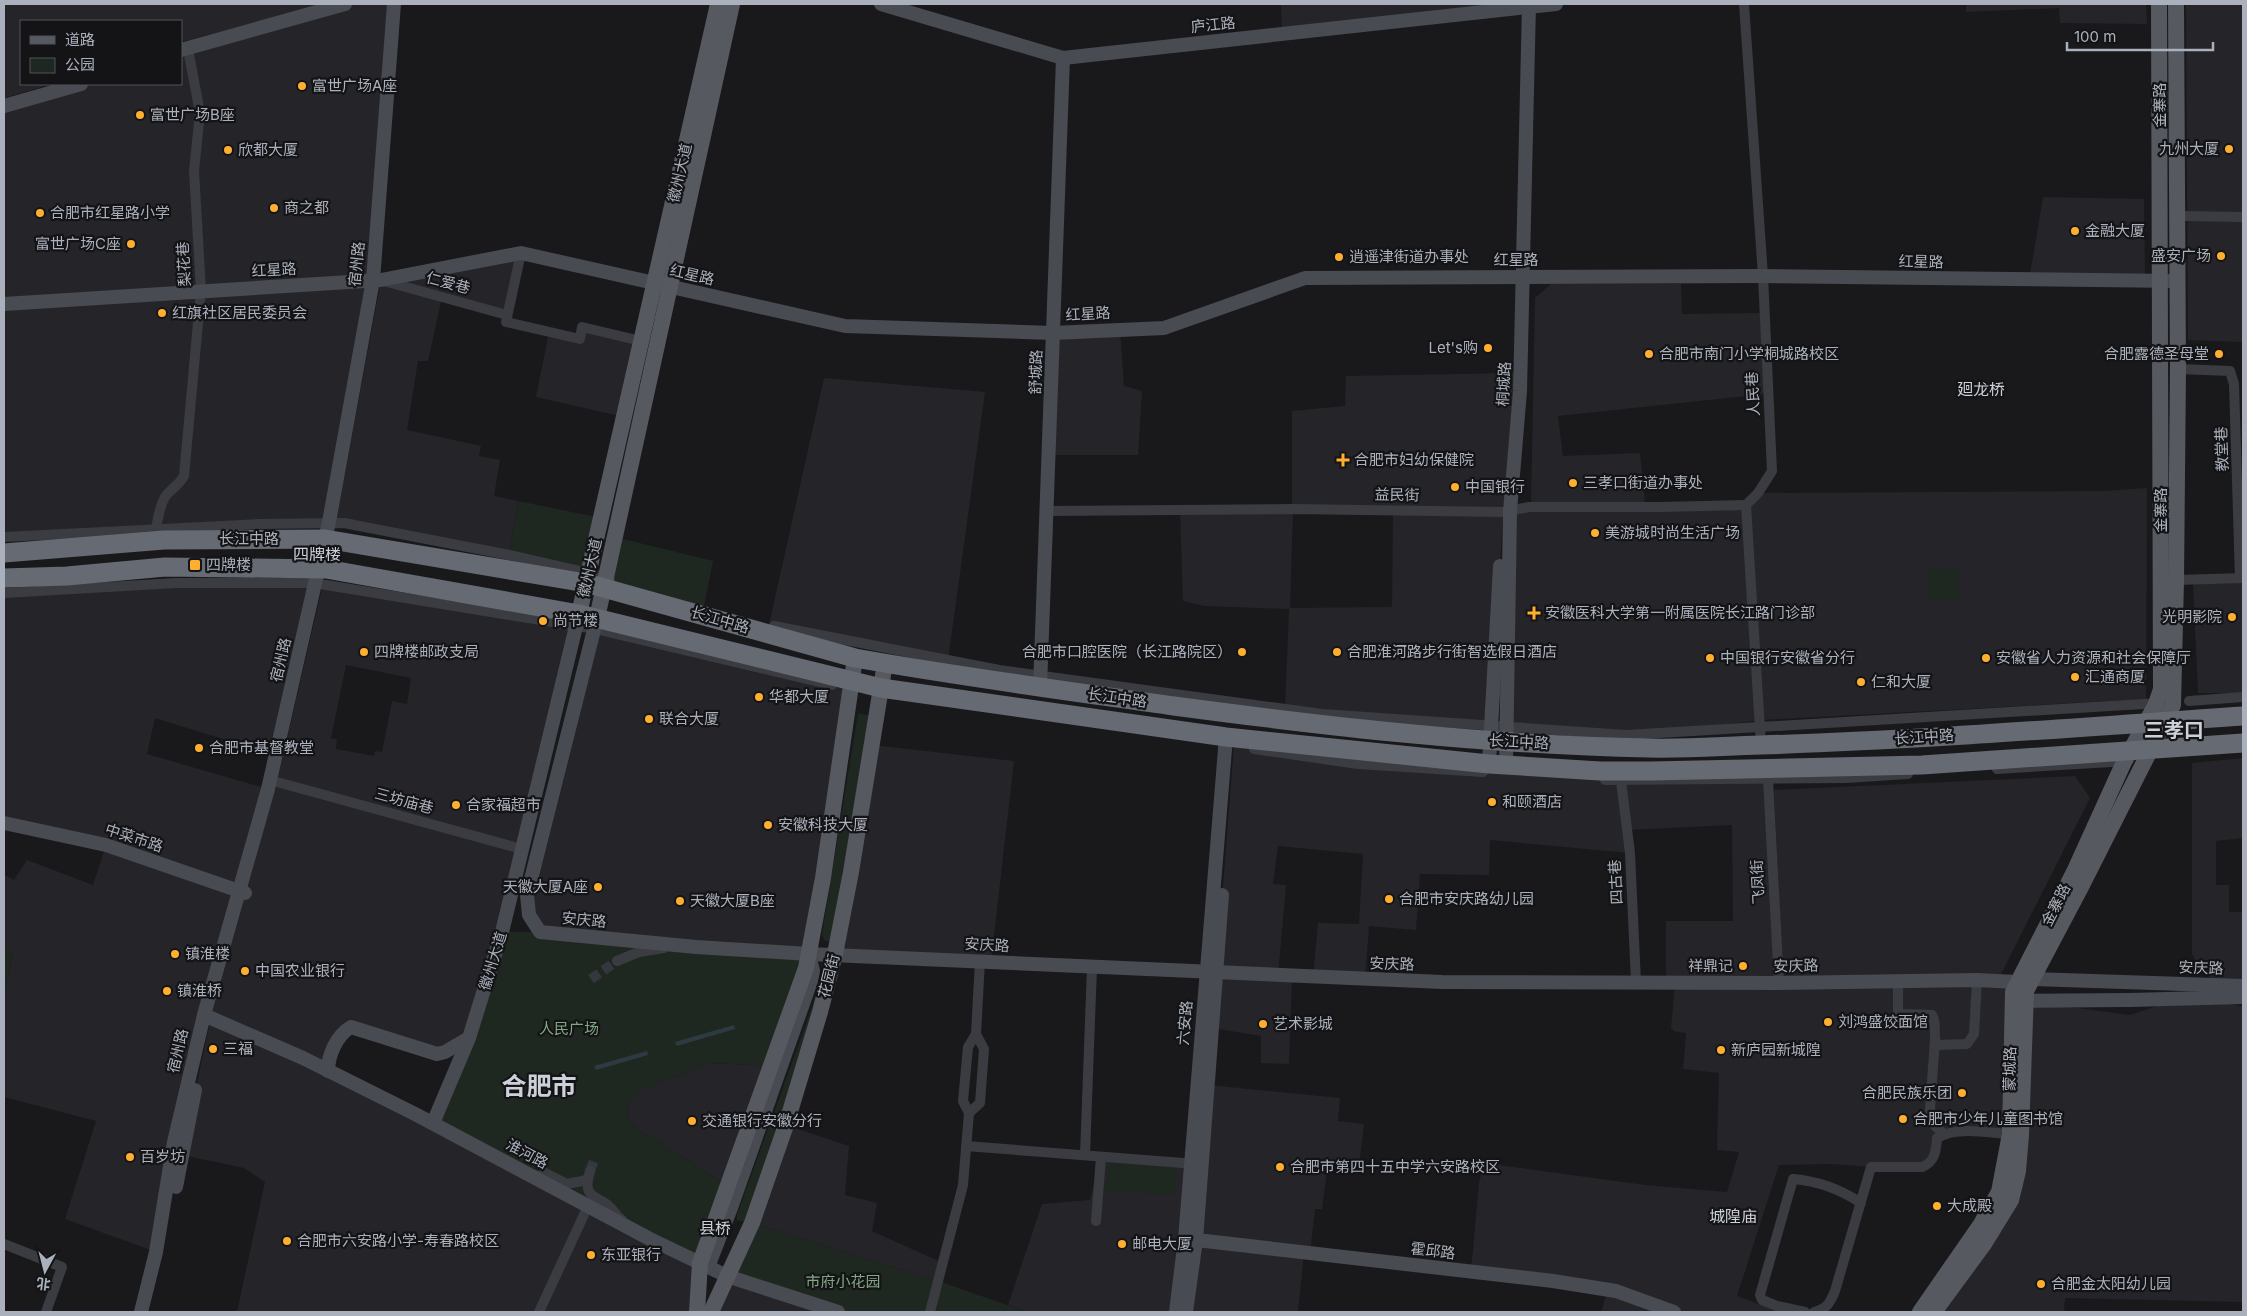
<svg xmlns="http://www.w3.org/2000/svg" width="2247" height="1316" font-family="Inter,'Noto Sans SC',sans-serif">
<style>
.built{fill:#252529;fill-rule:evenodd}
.green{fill:#1f2820}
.water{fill:#2e3a41}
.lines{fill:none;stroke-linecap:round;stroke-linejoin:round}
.street-tunnel{stroke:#36373c;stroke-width:10;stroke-dasharray:10 5;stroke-linecap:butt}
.street{stroke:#3a3c41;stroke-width:10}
.secondary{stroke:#484b51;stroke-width:14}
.primary{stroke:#565960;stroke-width:16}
.highway{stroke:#666a73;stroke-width:19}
.poi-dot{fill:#feaf30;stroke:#141417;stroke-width:2}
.labels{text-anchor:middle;stroke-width:4.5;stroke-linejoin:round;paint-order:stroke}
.street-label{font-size:15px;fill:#abb1bc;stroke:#141417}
.poi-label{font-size:15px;fill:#abb1bc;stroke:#141417;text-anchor:start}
.park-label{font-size:15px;fill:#81a882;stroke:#141417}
.neighbourhood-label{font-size:16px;fill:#ccd0d8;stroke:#141417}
.district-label{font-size:20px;font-weight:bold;fill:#ccd0d8;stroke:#141417}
.town-label{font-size:25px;font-weight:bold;fill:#ccd0d8;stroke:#141417}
</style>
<rect width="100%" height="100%" fill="#19191c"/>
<g class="built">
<polygon points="4,4 326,4 181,42 181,21 21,21 21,84 52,84 4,98"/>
<polygon points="345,4 394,4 373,280 329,522 4,537 4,106 81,84 181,84 181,50"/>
<polygon points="1281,4 1523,4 1282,34"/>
<polygon points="1966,4 2146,4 2147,24 2060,23 2059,8 1966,12"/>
<polygon points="2186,4 2243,4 2242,342 2188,340"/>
<polygon points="2043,197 2144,199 2145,276 2029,280"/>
<polygon points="521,253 507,315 442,297 428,361 418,361 407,430 481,446 479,456 500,460 494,496 518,501 509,555 336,522 381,280"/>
<polygon points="1551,284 1681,284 1682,314 1761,313 1765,394 1558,416 1563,456 1640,453 1645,503 1531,505 1535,298"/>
<polygon points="582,327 641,341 624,417 536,397 549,332 580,339"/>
<polygon points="1120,329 1124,386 1142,391 1138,455 1049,455 1053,333"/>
<path d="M1515,373L1503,512L1491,725L1285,709L1289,609L1204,606L1183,601L1180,510L1292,509V411L1345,406L1346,376ZM1293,509H1393L1392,607L1290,608Z"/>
<polygon points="824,378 985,392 948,660 769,625"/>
<polygon points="2147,488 2146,699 1763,720 1626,735 1506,726 1510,511 1746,505 1758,493 2105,491"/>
<polygon points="2243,578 2243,693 2198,693 2193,582"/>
<polygon points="314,583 275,755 155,718 147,754 268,789 238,891 156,1252 65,1219 96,1121 4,1097 4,996 13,952 4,948 4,875 14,880 27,860 93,885 106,845 4,823 4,593"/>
<path d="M323,584L576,626L469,1038L445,1052L351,1028L328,1071L700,1263L697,1312H237L265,1182L244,1168L182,1155L211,1017L277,782ZM346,665L411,678L407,704L392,701L382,752L375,751L374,756L336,749L337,739L331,738Z"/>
<polygon points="595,629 850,688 809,954 540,932 529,915"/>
<polygon points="872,745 1014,761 991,962 835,954"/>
<polygon points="1234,746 1768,779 1779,983 2017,982 2010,1134 1944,1134 1932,1161 1871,1167 1832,1164 1779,1165 1737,1296 1780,1312 1601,1312 1608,1290 1471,1271 1479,1183 1484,1163 1645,1185 1727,1192 1739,1152 1717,1150 1719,1073 1683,1069 1686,1033 1673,1031 1673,1029 1671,1029 1675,983 1666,982 1666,921 1733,921 1732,825 1627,830 1630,853 1490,840 1489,875 1420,874 1416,930 1369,926 1365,979 1313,977 1318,923 1359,924 1363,854 1278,846 1273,884 1286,885 1278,975 1292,976 1289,1064 1261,1063 1261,1036 1212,1028"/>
<polygon points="2243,758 2243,838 2216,841 2216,885 2229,885 2229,912 2243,912 2243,982 2213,979 2202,973 2192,954 2192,763"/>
<polygon points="2075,776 2090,798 2001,974 1783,980 1774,790"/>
<polygon points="2204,997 2243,1007 2243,1302 2065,1298 2064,1312 1934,1312 1984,1244 2024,1001 2130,1015 2175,1000"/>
<polygon points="710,1063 772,1066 728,1186 635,1127 627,1117 629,1103 636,1092"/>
<polygon points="1208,1085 1340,1098 1338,1121 1364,1124 1358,1173 1327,1169 1322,1209 1315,1209 1310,1253 1304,1253 1298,1312 1186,1312"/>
<polygon points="786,1125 849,1146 845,1195 877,1203 872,1231 943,1263 938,1281 752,1223"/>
<polygon points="1101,1157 1191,1163 1176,1312 1027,1312 1008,1305 1042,1204 1090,1200"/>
<polygon points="727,1276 838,1312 711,1312"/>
</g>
<g class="green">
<polygon points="518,501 601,518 588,573 509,555"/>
<polygon points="615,537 713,561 704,606 606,579"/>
<polygon points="1927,570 1957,570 1959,602 1928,601"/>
<polygon points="858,713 873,716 830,941 825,941 822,935"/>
<polygon points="502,932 540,932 809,954 772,1066 710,1063 637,1092 629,1103 627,1117 635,1127 728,1186 700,1263 433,1123"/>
<polygon points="4,948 13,951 4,996"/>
<polygon points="827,985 745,1222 737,1220 737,1215 819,988"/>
<polygon points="1109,1160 1177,1167 1174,1195 1105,1192"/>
<polygon points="752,1223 938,1281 1027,1312 838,1312 727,1276"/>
</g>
<g class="water">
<polygon points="734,1025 735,1029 677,1046 675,1042"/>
<polygon points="647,1051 648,1055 596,1070 594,1066"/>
</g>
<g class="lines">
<g class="street-tunnel">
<polyline points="591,979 617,961"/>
<polyline points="590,1171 595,1158"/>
</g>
<g class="street">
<polyline points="1744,4 1763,276 1772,471 1758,493 1746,505 1761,745"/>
<polyline points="2184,216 2243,217"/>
<polyline points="521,253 506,322 580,339 582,327 641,341"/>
<polyline points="384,281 507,315"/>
<polyline points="2178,369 2230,371 2234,384 2240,578"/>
<polyline points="1047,511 1292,509 1503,512 1529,507 1660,507 1746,505"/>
<path d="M156,529C158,519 159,507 165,497C170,489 177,488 184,476L201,290L194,171L200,113L188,49"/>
<polyline points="4,537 261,524 344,523 509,555 588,573 610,580"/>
<polyline points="2176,580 2243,578"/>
<polyline points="4,593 176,583 314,583 595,629 832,685"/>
<polyline points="774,626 999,670 1322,714 1626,735 2160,703"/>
<polyline points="2189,701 2243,697"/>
<polyline points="1254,749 1358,764 1483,772"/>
<polyline points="1997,769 2128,761"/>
<polyline points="1768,779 1779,983"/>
<polyline points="1605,780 1846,778 1908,774"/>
<polyline points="1621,781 1630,853 1636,982"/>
<polyline points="277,782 522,849"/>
<polyline points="617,961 639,952 664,948"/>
<path d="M1898,981V1014L1932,1015C1938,1024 1932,1035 1937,1045L1967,1044L1974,1034L1977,980"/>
<polyline points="1935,1040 1930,1109 1935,1126 1944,1134"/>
<polyline points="969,1113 963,1101 968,1047 976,1034"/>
<polyline points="966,1146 1196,1164"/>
<polyline points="1085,1155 1092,967"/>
<path d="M590,1171C581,1201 598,1194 611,1208C615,1212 616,1216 622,1220"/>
<polyline points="536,1178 545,1173 567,1184 587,1180"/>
<polyline points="1096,1221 1101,1157"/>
<polyline points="4,1244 62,1267 46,1312"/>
<polyline points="539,1312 588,1206"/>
<polyline points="930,1312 963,1185 969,1113 980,1103 984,1049 976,1034 980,961"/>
<path d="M1805,1312L1777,1306L1762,1300L1760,1295L1793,1179C1818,1181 1840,1189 1861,1203"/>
<path d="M1814,1312C1827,1309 1830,1303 1835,1291L1871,1167H1922C1935,1162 1936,1151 1937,1138C1956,1126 1988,1133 2010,1134"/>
</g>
<g class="secondary">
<polyline points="881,4 1063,58 1556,4"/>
<polyline points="181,50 345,4"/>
<polyline points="4,106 81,84"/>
<polyline points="4,304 381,280 521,253 845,326 1053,333 1164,328 1305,278 1763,276 2178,281"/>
<polyline points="597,618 527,895 529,915 540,932 696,947 809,954 1442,982 1779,983 1977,980 2017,982 2033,979 2243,986"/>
<polyline points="1040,687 1063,58"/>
<polyline points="1489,764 1500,566"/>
<polyline points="1506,765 1510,511 1520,391 1529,4"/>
<polyline points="4,823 106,845 245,893"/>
<polyline points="2017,1001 2130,1000 2243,997"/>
<polyline points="204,1015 303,1058 415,1114 650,1239 727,1276 838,1312"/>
<path d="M328,1071C328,1055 337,1035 351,1027L437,1054L445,1052L469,1038"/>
<polyline points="433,1123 469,1038 502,932 579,614"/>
<polyline points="176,1187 195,1090"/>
<polyline points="1188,1239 1553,1281 1616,1291 1674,1312"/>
<polyline points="708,1267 731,1208 811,981 813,971 809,955"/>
<polyline points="141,1312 156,1252 174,1142 204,1015 268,789 329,522 373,280 394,4"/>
<polyline points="1176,1312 1185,1239 1226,737"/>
<polyline points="1186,1312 1196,1240 1222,895"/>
</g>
<g class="primary">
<polyline points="579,614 718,4"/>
<polyline points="597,618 732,4"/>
<polyline points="697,1312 700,1263 806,968 823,878 855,658"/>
<polyline points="711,1312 752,1223 786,1125 820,1012 835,954 851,872 885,663"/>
<polyline points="1920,1312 1981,1224 1999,1192 2010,1134 2013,992 2074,872 2124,762 2156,704 2161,689 2159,4"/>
<polyline points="1934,1312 1984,1244 2011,1200 2018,1171 2021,1135 2026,991 2081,887 2173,705 2176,580 2178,369 2176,4"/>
</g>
<g class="highway">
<path d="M4,553L164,540L325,539L586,583L855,658C961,677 1068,691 1174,706C1331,727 1490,745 1649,748C1686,749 1723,746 1761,745C1922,740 2082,727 2243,716"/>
<polyline points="4,578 67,576 165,567 326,569 579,614 881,688 1226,737 1489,764 1600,771 1651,771 1922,765 2243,743"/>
</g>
</g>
<g class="poi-dot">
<circle cx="302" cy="86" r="5"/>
<circle cx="140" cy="115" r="5"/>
<circle cx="2229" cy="149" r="5"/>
<circle cx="228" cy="150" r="5"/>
<circle cx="274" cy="208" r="5"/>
<circle cx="40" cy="213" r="5"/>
<circle cx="2075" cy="231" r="5"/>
<circle cx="131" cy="244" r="5"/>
<circle cx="2221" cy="256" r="5"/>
<circle cx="1339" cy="257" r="5"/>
<circle cx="162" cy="313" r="5"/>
<circle cx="1488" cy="348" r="5"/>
<circle cx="1649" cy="354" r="5"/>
<circle cx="2219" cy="354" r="5"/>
<path d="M1340.5 452.5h5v5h5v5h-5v5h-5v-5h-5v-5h5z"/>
<circle cx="1573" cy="483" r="5"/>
<circle cx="1455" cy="487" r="5"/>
<circle cx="1595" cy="533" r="5"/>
<rect x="189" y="559" width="12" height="12" rx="2.5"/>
<path d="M1531.5 605.5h5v5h5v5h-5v5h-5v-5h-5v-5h5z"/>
<circle cx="2232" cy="617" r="5"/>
<circle cx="543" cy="621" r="5"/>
<circle cx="364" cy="652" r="5"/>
<circle cx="1242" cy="652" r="5"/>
<circle cx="1337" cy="652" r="5"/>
<circle cx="1710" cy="658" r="5"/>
<circle cx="1986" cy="658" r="5"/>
<circle cx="2075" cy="677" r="5"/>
<circle cx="1861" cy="682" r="5"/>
<circle cx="759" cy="697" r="5"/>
<circle cx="649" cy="719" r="5"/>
<circle cx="199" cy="748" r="5"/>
<circle cx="1492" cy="802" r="5"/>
<circle cx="456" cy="805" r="5"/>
<circle cx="768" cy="825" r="5"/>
<circle cx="598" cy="887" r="5"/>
<circle cx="1389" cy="899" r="5"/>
<circle cx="680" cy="901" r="5"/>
<circle cx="175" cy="954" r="5"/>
<circle cx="1743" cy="966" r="5"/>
<circle cx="245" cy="971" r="5"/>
<circle cx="167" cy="991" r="5"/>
<circle cx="1828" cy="1022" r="5"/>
<circle cx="1263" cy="1024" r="5"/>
<circle cx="213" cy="1049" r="5"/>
<circle cx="1721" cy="1050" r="5"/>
<circle cx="1962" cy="1093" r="5"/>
<circle cx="1903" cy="1119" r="5"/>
<circle cx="692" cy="1121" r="5"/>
<circle cx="130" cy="1157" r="5"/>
<circle cx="1280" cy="1167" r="5"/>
<circle cx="1937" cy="1206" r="5"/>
<circle cx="287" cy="1241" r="5"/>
<circle cx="1122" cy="1244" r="5"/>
<circle cx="591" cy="1255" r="5"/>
<circle cx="2041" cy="1284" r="5"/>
</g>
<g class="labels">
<g class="street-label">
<text transform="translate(1213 25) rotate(-6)" y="5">庐江路</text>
<text transform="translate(2160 105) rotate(-90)" y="5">金寨路</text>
<text transform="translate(680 173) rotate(-77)" y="5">徽州大道</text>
<text x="1516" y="265">红星路</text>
<text transform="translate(1921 262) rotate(1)" y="5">红星路</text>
<text transform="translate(184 264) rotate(-93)" y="5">梨花巷</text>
<text transform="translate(357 264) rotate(-84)" y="5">宿州路</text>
<text transform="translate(274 270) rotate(-3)" y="5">红星路</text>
<text transform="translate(692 275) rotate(13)" y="5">红星路</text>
<text transform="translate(448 283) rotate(15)" y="5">仁爱巷</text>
<text transform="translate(1088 314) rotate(-3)" y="5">红星路</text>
<text transform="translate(1036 372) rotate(-88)" y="5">舒城路</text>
<text transform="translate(1504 384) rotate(-87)" y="5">桐城路</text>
<text transform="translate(1753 394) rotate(-93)" y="5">人民巷</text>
<text transform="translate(2222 449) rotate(-92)" y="5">教堂巷</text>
<text transform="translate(1397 495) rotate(1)" y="5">益民街</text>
<text transform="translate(2161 510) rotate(-90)" y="5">金寨路</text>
<text x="249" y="544">长江中路</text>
<text transform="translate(590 568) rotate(-77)" y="5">徽州大道</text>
<text transform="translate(720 620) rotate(16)" y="5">长江中路</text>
<text transform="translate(281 660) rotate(-77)" y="5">宿州路</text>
<text transform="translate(1117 698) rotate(8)" y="5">长江中路</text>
<text transform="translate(1924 737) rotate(-4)" y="5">长江中路</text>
<text transform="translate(1519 742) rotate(3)" y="5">长江中路</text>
<text transform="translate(404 801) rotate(15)" y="5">三坊庙巷</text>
<text transform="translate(134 838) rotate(18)" y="5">中菜市路</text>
<text transform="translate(1616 882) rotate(-93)" y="5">四古巷</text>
<text transform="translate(1758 882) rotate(-93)" y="5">飞凤街</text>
<text transform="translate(2056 905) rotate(-63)" y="5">金寨路</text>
<text transform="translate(584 920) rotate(5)" y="5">安庆路</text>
<text transform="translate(987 945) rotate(3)" y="5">安庆路</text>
<text transform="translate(493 961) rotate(-73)" y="5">徽州大道</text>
<text transform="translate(1392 964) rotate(2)" y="5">安庆路</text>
<text transform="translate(1796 966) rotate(-1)" y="5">安庆路</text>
<text transform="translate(2201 968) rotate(2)" y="5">安庆路</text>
<text transform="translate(829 976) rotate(-76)" y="5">花园街</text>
<text transform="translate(1185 1023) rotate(-85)" y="5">六安路</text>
<text transform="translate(178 1051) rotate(-77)" y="5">宿州路</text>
<text transform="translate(2010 1069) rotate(-89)" y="5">蒙城路</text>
<text transform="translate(527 1154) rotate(28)" y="5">淮河路</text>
<text transform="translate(1433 1251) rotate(7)" y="5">霍邱路</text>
</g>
<g class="poi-label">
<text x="312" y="91">富世广场A座</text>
<text x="150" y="120">富世广场B座</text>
<text x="2219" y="154" text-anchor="end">九州大厦</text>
<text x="238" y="155">欣都大厦</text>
<text x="284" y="213">商之都</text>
<text x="50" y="218">合肥市红星路小学</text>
<text x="2085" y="236">金融大厦</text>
<text x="121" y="249" text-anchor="end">富世广场C座</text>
<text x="2211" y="261" text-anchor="end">盛安广场</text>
<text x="1349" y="262">逍遥津街道办事处</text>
<text x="172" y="318">红旗社区居民委员会</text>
<text x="1478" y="353" text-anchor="end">Let's购</text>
<text x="1659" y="359">合肥市南门小学桐城路校区</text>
<text x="2209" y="359" text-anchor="end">合肥露德圣母堂</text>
<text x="1354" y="465">合肥市妇幼保健院</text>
<text x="1583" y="488">三孝口街道办事处</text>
<text x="1465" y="492">中国银行</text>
<text x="1605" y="538">美游城时尚生活广场</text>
<text x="206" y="570">四牌楼</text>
<text x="1545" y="618">安徽医科大学第一附属医院长江路门诊部</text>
<text x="2222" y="622" text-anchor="end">光明影院</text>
<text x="553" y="626">尚节楼</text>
<text x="374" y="657">四牌楼邮政支局</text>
<text x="1232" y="657" text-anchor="end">合肥市口腔医院（长江路院区）</text>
<text x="1347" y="657">合肥淮河路步行街智选假日酒店</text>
<text x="1720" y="663">中国银行安徽省分行</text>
<text x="1996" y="663">安徽省人力资源和社会保障厅</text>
<text x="2085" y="682">汇通商厦</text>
<text x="1871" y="687">仁和大厦</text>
<text x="769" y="702">华都大厦</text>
<text x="659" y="724">联合大厦</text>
<text x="209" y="753">合肥市基督教堂</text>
<text x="1502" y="807">和颐酒店</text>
<text x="466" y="810">合家福超市</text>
<text x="778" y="830">安徽科技大厦</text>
<text x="588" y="892" text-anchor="end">天徽大厦A座</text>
<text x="1399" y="904">合肥市安庆路幼儿园</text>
<text x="690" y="906">天徽大厦B座</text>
<text x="185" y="959">镇淮楼</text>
<text x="1733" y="971" text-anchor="end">祥鼎记</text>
<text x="255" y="976">中国农业银行</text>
<text x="177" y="996">镇淮桥</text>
<text x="1838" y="1027">刘鸿盛饺面馆</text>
<text x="1273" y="1029">艺术影城</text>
<text x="223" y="1054">三福</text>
<text x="1731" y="1055">新庐园新城隍</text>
<text x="1952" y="1098" text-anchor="end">合肥民族乐团</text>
<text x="1913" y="1124">合肥市少年儿童图书馆</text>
<text x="702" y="1126">交通银行安徽分行</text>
<text x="140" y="1162">百岁坊</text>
<text x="1290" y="1172">合肥市第四十五中学六安路校区</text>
<text x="1947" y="1211">大成殿</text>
<text x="297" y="1246">合肥市六安路小学-寿春路校区</text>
<text x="1132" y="1249">邮电大厦</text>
<text x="601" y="1260">东亚银行</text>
<text x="2051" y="1289">合肥金太阳幼儿园</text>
</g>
<g class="park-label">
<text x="569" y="1034">人民广场</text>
<text x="843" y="1287">市府小花园</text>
</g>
<g class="neighbourhood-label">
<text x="1981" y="395">廻龙桥</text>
<text x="317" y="560">四牌楼</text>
<text x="1733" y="1222">城隍庙</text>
<text x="715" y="1234">县桥</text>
</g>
<g class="district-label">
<text x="2174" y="737">三孝口</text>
</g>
<g class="town-label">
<text x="539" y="1095">合肥市</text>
</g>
</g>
<rect width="2247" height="1316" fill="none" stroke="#abb1bc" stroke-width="10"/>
<rect x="20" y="20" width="162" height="65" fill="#141417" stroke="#505359"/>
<rect x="30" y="36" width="25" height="8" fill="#565960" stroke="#505359"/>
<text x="65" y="45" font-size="15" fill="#abb1bc">道路</text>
<rect x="30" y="58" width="25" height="15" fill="#1f2820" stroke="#505359"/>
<text x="65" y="70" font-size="15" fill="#abb1bc">公园</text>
<g transform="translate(45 1271) rotate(187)" stroke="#141417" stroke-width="4" paint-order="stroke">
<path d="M0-4L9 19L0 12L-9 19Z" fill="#abb1bc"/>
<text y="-8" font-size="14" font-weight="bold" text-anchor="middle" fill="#abb1bc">北</text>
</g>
<path d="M2067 42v8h146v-8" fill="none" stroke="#abb1bc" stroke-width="2.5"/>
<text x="2074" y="42" font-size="15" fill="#abb1bc" stroke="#141417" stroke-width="4" paint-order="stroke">100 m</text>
</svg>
